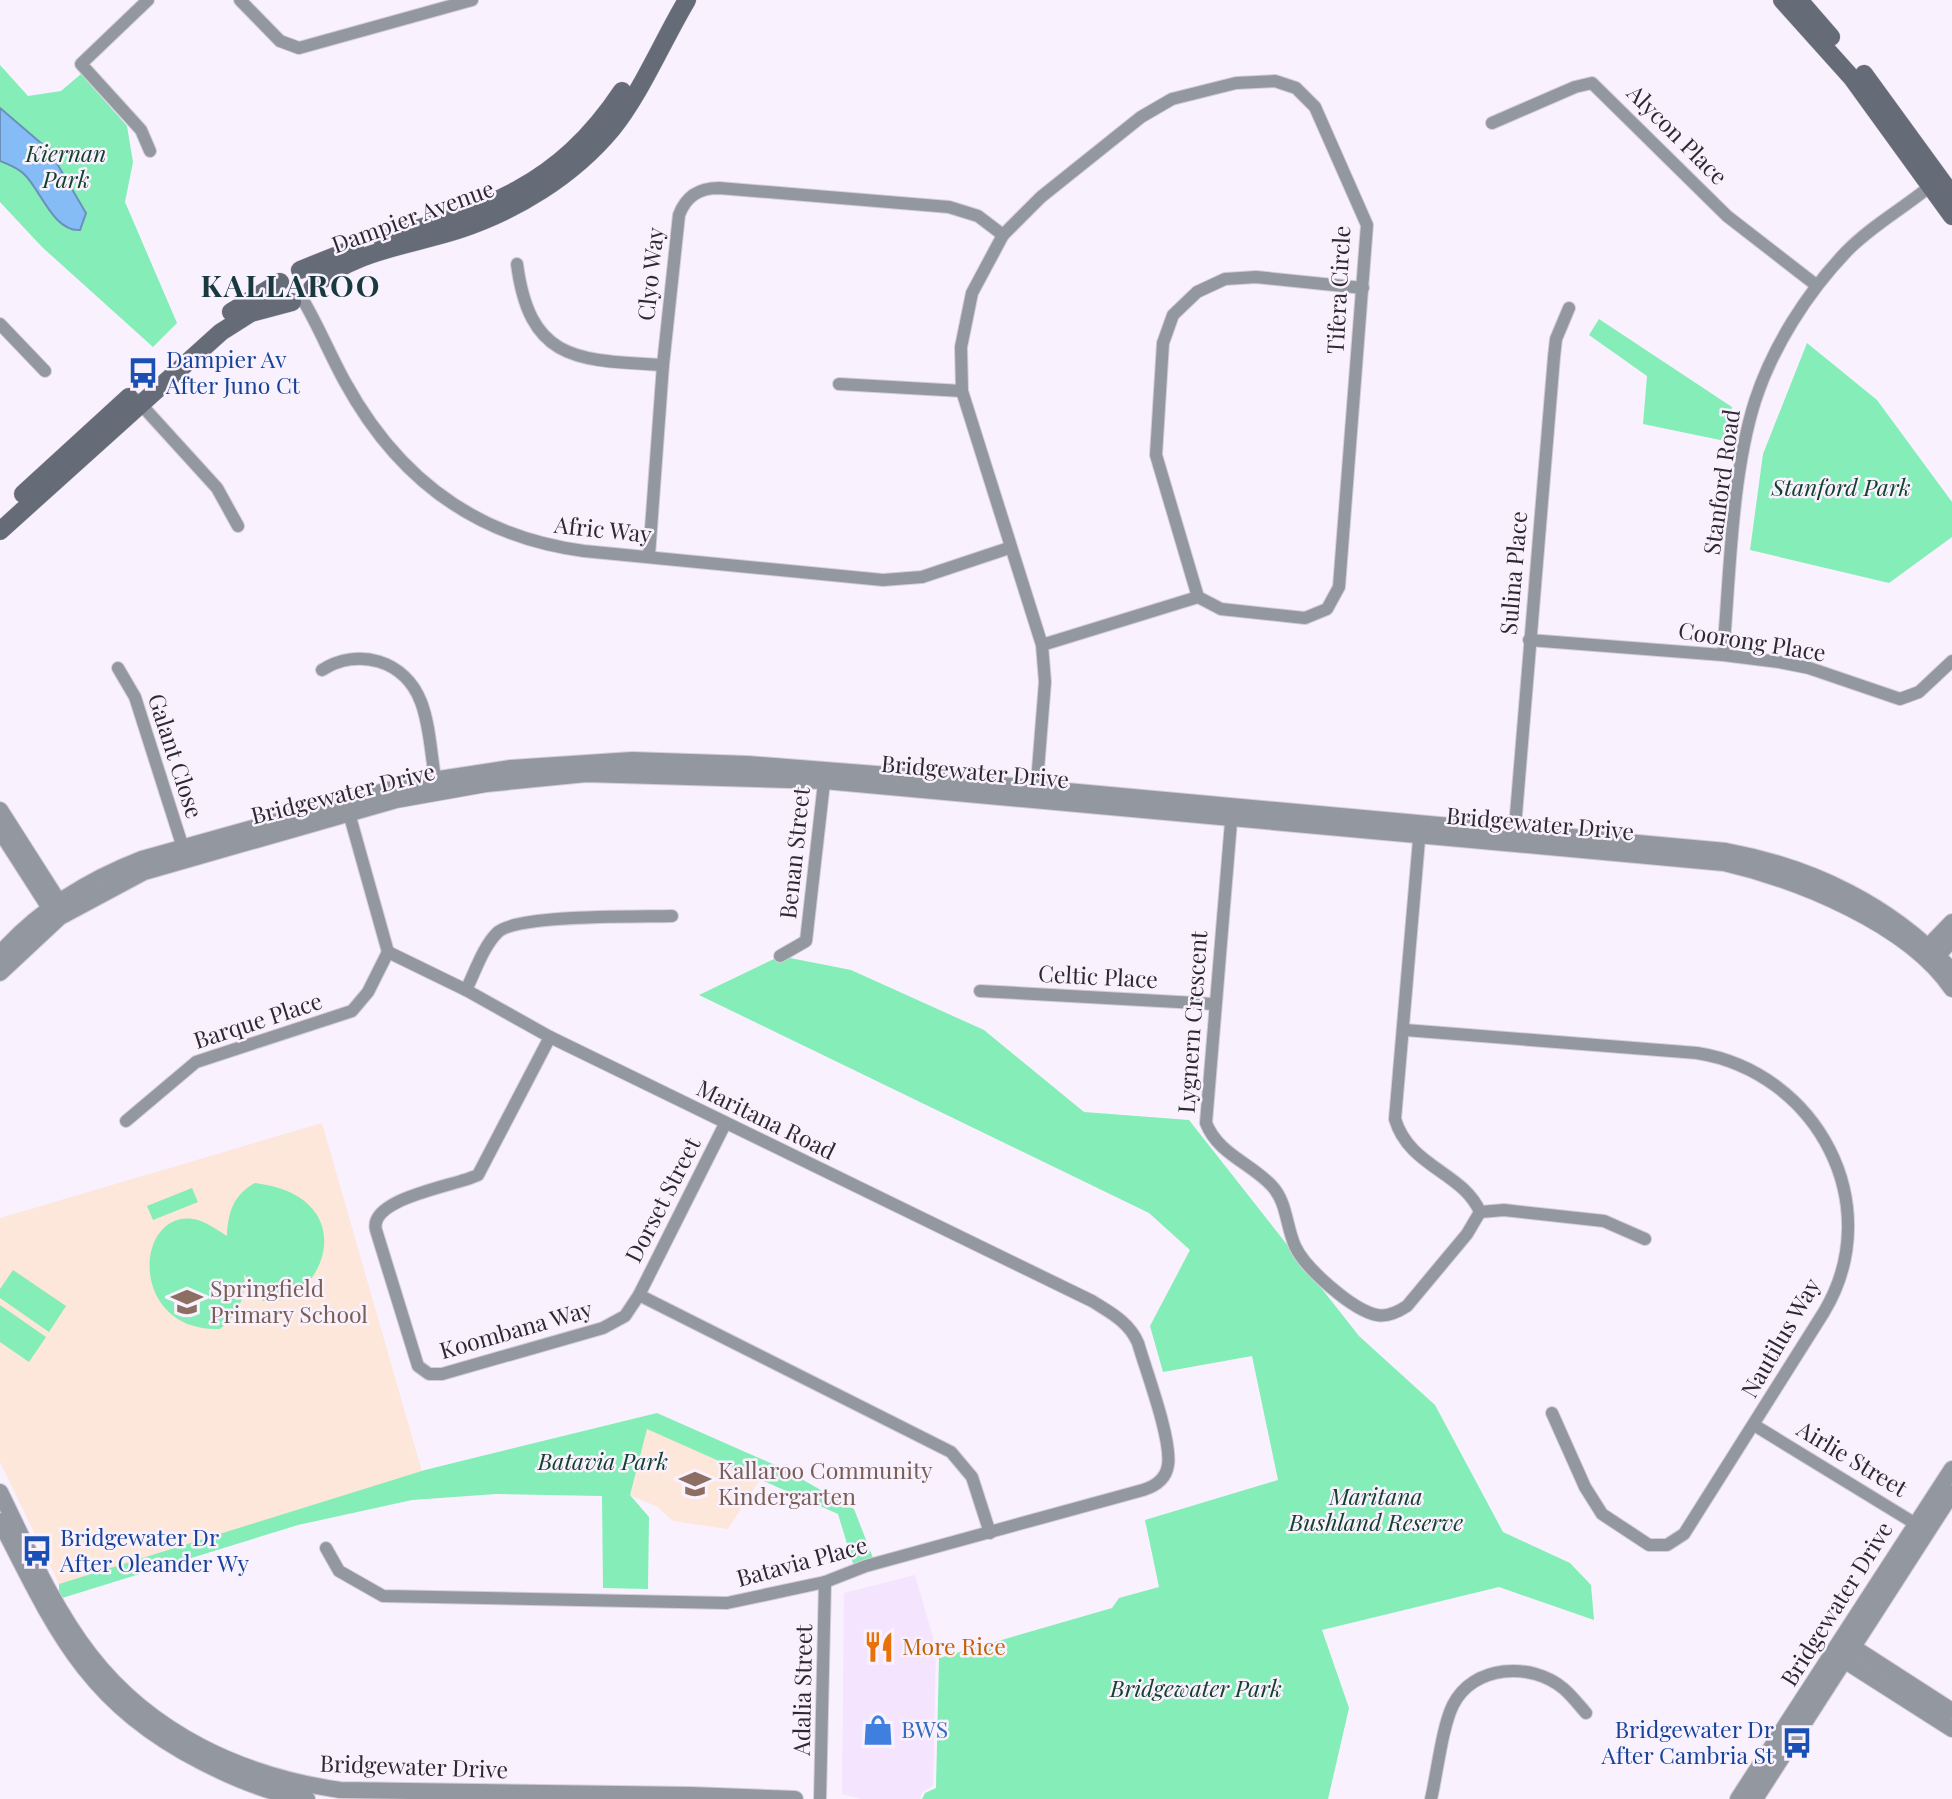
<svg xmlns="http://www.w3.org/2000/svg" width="1952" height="1799" font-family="'Playfair Display',serif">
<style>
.built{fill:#f4e4fe}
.education{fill:#fde6da}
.green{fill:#84edb8}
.water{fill:#85bcf5;stroke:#6b90ba;stroke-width:2}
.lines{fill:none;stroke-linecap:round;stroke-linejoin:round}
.minor-casing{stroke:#d4ced9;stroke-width:14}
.tertiary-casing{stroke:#d4ced9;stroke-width:18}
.secondary-casing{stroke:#d4ced9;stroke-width:19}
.minor{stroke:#9398a0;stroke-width:12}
.tertiary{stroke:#9398a0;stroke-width:16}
.secondary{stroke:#656c77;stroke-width:18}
.labels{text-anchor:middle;stroke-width:5;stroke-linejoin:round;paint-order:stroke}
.street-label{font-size:23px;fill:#2e2930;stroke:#f9f2fe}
.park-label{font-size:23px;font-style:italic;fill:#13412c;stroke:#f9f2fe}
.transit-label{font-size:23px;fill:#164399;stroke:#f9f2fe;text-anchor:start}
.education-label{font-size:23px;fill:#785e54;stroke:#f9f2fe;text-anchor:start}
.food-label{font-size:23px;fill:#c56008;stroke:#f9f2fe;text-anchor:start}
.shop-label{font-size:23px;fill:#366cbe;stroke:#f9f2fe;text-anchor:start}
.district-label{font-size:30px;font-weight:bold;letter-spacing:2px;fill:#193941;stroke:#f9f2fe}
</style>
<rect width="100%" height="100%" fill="#f9f2fe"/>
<polygon class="built" points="915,1575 936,1648 933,1786 922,1792 920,1799 861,1799 842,1794 844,1593"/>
<g class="education">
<polygon points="322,1123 423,1475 59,1584 0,1462 0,1218"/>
<polygon points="647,1429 764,1473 728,1529 673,1521 658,1507 629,1495"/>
</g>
<g class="green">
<polygon points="0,65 28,96 61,91 81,74 127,126 133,162 125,202 177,323 153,347 42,247 0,202"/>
<polygon points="1599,319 1732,407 1725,441 1643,424 1647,376 1589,335"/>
<polygon points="1807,343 1877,400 1952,502 1952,537 1889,583 1750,550 1763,454"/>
<polygon points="780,956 851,970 984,1030 1084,1112 1189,1120 1359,1336 1435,1405 1503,1532 1570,1563 1591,1585 1594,1620 1499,1587 1322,1630 1349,1708 1328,1799 922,1799 925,1793 936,1788 939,1658 1112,1608 1119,1598 1159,1587 1145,1520 1278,1480 1252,1356 1163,1372 1150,1326 1190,1250 1149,1213 699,995"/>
<path d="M255,1183C368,1197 322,1309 263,1301L244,1274C246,1297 239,1314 220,1329C128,1332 134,1211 193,1219C204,1220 217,1230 227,1236C228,1213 233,1195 255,1183Z"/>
<polygon points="192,1188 198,1202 153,1220 147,1206"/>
<polygon points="13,1270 66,1306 49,1332 0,1298 0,1289"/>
<polygon points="0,1305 46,1337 29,1362 0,1342"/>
<polygon points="657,1413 784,1469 854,1509 875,1563 855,1570 838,1514 647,1429 630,1495 649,1517 648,1589 603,1588 602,1496 496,1494 412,1500 298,1525 59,1599 59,1584 425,1470"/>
</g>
<path class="water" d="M0,108L49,150L86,213L80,230C54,232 41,191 25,175C19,169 8,164 0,161Z"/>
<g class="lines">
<defs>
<g id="minor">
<polyline points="148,0 81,64 141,130 150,151"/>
<polyline points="240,0 280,41 299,48 472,0"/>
<polyline points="1492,123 1575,87 1592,83 1727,216 1816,285"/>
<path d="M517,264C530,363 579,360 663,365"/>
<path d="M303,300C319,327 330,355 345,382C397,477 475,537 584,551L883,580L922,577L1009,548"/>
<polyline points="0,324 45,371"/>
<polyline points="839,384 962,391"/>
<polyline points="136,399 217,488 238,526"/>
<path d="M649,556L663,365L679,215C686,196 699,188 719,188L949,207L978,216L1003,235"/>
<polyline points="1198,597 1156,455 1163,343 1173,315 1197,292 1225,279 1256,277 1363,288"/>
<polyline points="1529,640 1723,655 1779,662 1809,668 1900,699 1919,692 1952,661"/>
<path d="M1723,655C1730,575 1731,477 1755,401C1773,346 1807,293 1846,252C1872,225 1906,207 1934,183"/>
<polyline points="118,668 135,697 185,854"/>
<path d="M322,670C358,647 405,660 421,702C431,728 431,761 437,789"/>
<polyline points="1036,795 1045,682 1042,645 962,391 961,347 972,293 1003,235 1041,197 1141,117 1172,99 1236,83 1275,81 1296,88 1315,107 1367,225 1339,587 1327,609 1305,618 1221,609 1198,597 1042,645"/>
<path d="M1232,810L1206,1123C1218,1154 1251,1163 1272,1186C1287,1202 1286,1226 1295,1246C1305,1268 1352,1310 1377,1315C1388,1317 1398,1312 1407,1306L1467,1234L1480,1212C1463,1172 1409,1167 1395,1119L1420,828"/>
<polyline points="1514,839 1554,357 1556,339 1569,308"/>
<polyline points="780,956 806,941 825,774"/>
<path d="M466,990C475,972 483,947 497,933C514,914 642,917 672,916"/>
<polyline points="980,991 1214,1004"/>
<path d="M1405,1030L1697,1053C1817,1072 1888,1205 1824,1312L1684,1534L1667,1545H1649L1602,1514L1585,1487L1552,1413"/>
<path d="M550,1037L478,1175C456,1186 368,1198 376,1230L418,1366L429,1374H442L603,1328L625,1316L639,1295L951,1452L972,1477L990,1533"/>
<polyline points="126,1121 196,1062 352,1011 368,992 388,952"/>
<polyline points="1480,1212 1504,1210 1604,1221 1645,1239"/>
<polyline points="639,1295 725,1124"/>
<polyline points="1754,1425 1924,1529"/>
<path d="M326,1548L339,1571L383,1596L727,1603L825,1582L866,1566L1143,1490C1156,1486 1166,1479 1168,1465C1172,1439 1146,1371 1138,1343C1129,1322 1111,1313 1092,1301L550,1037L466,990L388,952L347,806"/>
<polyline points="820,1799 825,1582"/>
<path d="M1431,1799C1437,1774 1442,1727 1453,1705C1473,1665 1531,1661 1564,1689C1572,1696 1579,1705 1586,1713"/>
</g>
<g id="tertiary">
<polyline points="0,810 65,912"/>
<polyline points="0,830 50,908 58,915"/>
<polyline points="1922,953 1952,922"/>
<path d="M0,954C38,911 88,880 142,859L413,783L511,768L632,760L748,764L902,776L1726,851C1812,867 1892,905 1952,971"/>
<polyline points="1932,962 1952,939"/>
<path d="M0,973L60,917L144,872L396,800L486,784L586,774L824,781L1724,863C1798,880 1908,924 1952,989"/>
<path d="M0,1492C27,1547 52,1606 90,1655C151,1734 243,1776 340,1790L691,1795L795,1799"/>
<path d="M0,1521C56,1631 86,1702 202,1762C235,1779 271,1794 307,1799"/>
<polyline points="1845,1642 1952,1711"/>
<polyline points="1836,1655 1952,1729"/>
<polyline points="1738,1799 1952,1469"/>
<polyline points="1755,1799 1952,1493"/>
</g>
<g id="secondary">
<polyline points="1782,0 1852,78 1952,216"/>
<polyline points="1799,0 1831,37"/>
<polyline points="1864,74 1952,195"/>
<path d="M382,239C487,209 558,187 622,91"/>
<polyline points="300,270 355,248"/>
<path d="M312,288C351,251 408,246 458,230C516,211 573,176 612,129C641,93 663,40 687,0"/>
<polyline points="231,312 280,282"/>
<polyline points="23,494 129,397"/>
<polyline points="0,531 221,332 251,313 292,302"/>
</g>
</defs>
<use href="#minor" class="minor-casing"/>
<use href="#tertiary" class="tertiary-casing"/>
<use href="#secondary" class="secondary-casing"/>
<use href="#minor" class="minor"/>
<use href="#tertiary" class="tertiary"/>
<use href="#secondary" class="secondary"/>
</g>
<defs>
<symbol id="bus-bare" viewBox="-9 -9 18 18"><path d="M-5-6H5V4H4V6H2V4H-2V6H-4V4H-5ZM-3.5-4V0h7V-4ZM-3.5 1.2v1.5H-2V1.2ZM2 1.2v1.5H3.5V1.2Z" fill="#1a4fb4" stroke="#f9f2fe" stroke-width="2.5" paint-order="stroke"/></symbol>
<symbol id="school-bare" viewBox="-9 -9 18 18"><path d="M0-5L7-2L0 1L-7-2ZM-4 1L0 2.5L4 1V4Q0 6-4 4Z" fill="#8d6e63" stroke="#f9f2fe" stroke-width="2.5" paint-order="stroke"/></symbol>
<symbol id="restaurant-bare" viewBox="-9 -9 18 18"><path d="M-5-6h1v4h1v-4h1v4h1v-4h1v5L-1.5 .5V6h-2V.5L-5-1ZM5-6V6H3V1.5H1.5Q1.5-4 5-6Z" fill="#e8710a" stroke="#f9f2fe" stroke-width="2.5" paint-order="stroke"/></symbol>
<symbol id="shop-bare" viewBox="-9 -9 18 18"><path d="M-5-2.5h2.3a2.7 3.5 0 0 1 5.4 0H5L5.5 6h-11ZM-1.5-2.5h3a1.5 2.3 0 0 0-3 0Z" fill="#3f7fe0" stroke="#f9f2fe" stroke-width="2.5" paint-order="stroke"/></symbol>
</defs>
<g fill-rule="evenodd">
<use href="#bus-bare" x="121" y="351" width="44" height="44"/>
<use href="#school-bare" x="165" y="1280" width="44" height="44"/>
<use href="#school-bare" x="673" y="1462" width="44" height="44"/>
<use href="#bus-bare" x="15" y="1529" width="44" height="44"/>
<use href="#restaurant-bare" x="857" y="1625" width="44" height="44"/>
<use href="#shop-bare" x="856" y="1708" width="44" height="44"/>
<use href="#bus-bare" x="1775" y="1721" width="44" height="44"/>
</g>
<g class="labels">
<g class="street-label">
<text transform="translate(1677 135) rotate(45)" y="8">Alycon Place</text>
<text transform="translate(413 217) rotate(-20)" y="8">Dampier Avenue</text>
<text transform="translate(651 274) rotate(-84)" y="8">Clyo Way</text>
<text transform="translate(1339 290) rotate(-87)" y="8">Tifera Circle</text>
<text transform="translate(1722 482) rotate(-82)" y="8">Stanford Road</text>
<text transform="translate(603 530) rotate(6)" y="8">Afric Way</text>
<text transform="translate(1514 573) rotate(-85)" y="8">Sulina Place</text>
<text transform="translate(1752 642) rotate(9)" y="8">Coorong Place</text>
<text transform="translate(175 756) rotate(72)" y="8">Galant Close</text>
<text transform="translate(975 772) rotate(5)" y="8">Bridgewater Drive</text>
<text transform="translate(343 794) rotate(-14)" y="8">Bridgewater Drive</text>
<text transform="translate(1540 824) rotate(5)" y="8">Bridgewater Drive</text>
<text transform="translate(795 853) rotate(-84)" y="8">Benan Street</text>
<text transform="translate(1098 977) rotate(3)" y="8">Celtic Place</text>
<text transform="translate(258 1021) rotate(-18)" y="8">Barque Place</text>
<text transform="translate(1193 1022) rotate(-86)" y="8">Lygnern Crescent</text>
<text transform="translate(766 1120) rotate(26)" y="8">Maritana Road</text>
<text transform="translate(663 1200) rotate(-63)" y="8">Dorset Street</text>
<text transform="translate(516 1330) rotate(-16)" y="8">Koombana Way</text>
<text transform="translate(1781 1338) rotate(-60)" y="8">Nautilus Way</text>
<text transform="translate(1852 1459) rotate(31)" y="8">Airlie Street</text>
<text transform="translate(802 1562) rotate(-15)" y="8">Batavia Place</text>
<text transform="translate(1837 1604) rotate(-58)" y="8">Bridgewater Drive</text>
<text transform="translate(803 1690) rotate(-89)" y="8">Adalia Street</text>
<text transform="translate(414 1767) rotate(2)" y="8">Bridgewater Drive</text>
</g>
<g class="park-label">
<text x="66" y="162">Kiernan<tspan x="66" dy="26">Park</tspan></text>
<text x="1841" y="496">Stanford Park</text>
<text x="603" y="1470">Batavia Park</text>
<text x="1376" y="1505">Maritana<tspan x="1376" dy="26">Bushland Reserve</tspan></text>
<text x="1196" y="1697">Bridgewater Park</text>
</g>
<g class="transit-label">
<text x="166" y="368">Dampier Av<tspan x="166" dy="26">After Juno Ct</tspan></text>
<text x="60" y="1546">Bridgewater Dr<tspan x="60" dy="26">After Oleander Wy</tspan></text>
<text x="1774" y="1738" text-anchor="end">Bridgewater Dr<tspan x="1774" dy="26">After Cambria St</tspan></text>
</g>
<g class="education-label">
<text x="210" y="1297">Springfield<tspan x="210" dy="26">Primary School</tspan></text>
<text x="718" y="1479">Kallaroo Community<tspan x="718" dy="26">Kindergarten</tspan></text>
</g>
<g class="food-label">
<text x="902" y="1655">More Rice</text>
</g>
<g class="shop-label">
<text x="901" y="1738">BWS</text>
</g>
<g class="district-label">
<text x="291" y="297">KALLAROO</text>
</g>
</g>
</svg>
